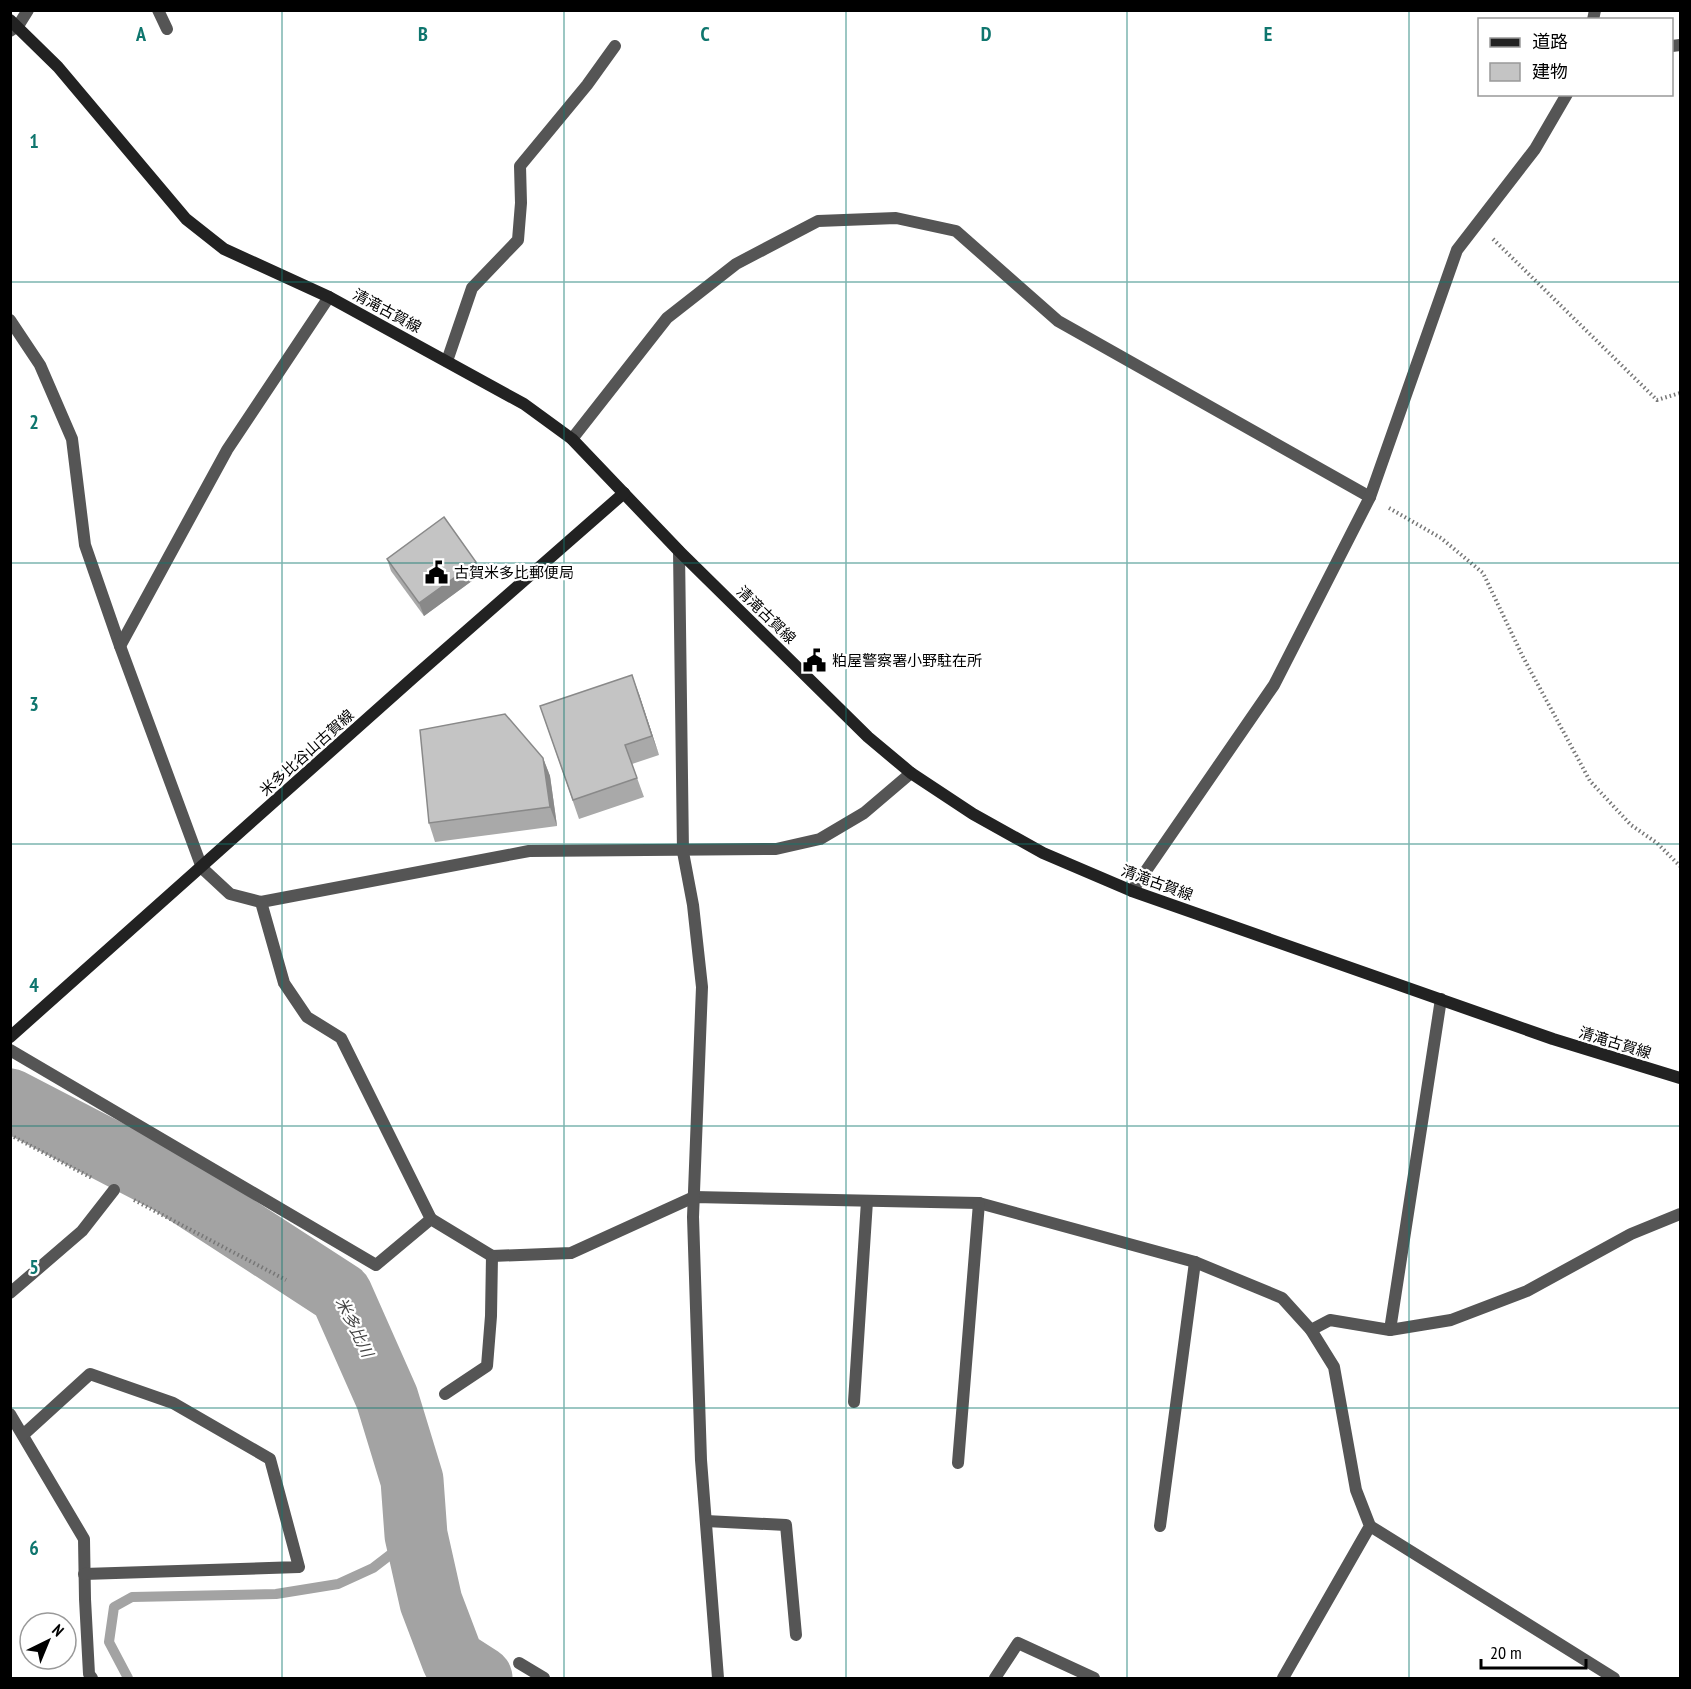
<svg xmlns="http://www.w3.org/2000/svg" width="1691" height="1689" font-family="'PT Sans Narrow','Noto Sans JP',sans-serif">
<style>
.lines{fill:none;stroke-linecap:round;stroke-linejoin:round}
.stream{stroke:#a3a3a3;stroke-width:10}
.river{stroke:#a3a3a3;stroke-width:63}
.path{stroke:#777;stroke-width:4;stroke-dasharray:1.5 3;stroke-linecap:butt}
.minor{stroke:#555;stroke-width:12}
.tertiary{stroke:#555;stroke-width:12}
.secondary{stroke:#222;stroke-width:12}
.wall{fill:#a9a9a9}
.shaded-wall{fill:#898989}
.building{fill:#c4c4c4;stroke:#898989;stroke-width:1.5}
.grid{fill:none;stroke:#0f766e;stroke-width:1.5;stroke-opacity:0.55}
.labels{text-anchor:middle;stroke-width:4.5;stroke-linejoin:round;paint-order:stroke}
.street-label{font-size:15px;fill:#000;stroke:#fff}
.poi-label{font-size:15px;fill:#000;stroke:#fff;text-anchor:start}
.water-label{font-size:16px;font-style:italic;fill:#444;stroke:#fff}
.grid-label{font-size:20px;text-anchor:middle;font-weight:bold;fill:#0f766e;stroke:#fff;stroke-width:4.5;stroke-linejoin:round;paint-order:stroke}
</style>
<rect width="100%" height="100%" fill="#fff"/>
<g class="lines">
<polyline class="stream" points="128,1678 109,1642 114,1607 132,1597 276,1594 338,1584 373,1568 416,1535"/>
<polyline class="river" points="10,1100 170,1183 341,1294 387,1398 412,1480 416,1535 431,1602 453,1660 481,1678"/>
<g class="path">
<polyline points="1493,239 1657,400 1680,393"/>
<polyline points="1389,508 1441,538 1483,573 1523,657 1590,781 1631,825 1657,843 1680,866"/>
<polyline points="10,1135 92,1178"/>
<polyline points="134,1200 286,1280"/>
</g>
<g class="minor">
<polyline points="158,10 167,29"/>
<polyline points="1593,20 1595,10"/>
<polyline points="10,31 18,26 28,10"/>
<polyline points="1672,46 1680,45"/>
<polyline points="10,320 40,365 72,439 85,545 120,646 202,868 230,894 261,902 529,851 776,849 820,839 864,813 911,773"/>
<polyline points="447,361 472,288 518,240 521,203 520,166 587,85 615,46"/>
<polyline points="572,439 667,318 736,264 818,221 896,218 956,231 1058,321 1370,497"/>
<polyline points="120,646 227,450 329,297"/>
<polyline points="1132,891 1274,685 1370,497 1457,250 1535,149 1567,94"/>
<polyline points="261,902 284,983 307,1017 341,1038 431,1219"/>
<polyline points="10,1050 376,1265 431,1219 492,1256 571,1253 694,1197 979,1203 1195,1262 1282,1298 1311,1330 1330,1320 1390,1330 1441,999"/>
<polyline points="10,1293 82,1231 114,1190"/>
<polyline points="1390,1330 1451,1320 1527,1291 1631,1234 1680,1214"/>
<polyline points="445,1394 487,1366 491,1316 492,1256"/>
<polyline points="854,1402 867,1201"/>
<polyline points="10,1414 84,1539 85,1599 89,1674 92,1678"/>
<polyline points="23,1435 90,1374 173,1403 270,1459 299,1567 84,1574"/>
<polyline points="958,1463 979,1203"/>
<polyline points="706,1521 786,1525 796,1635"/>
<polyline points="1160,1526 1195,1262"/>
<polyline points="1370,1526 1614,1678"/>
<polyline points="519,1663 544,1678"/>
<polyline points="995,1678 1018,1643 1094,1678"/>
<polyline points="1283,1678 1370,1526 1356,1490 1334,1367 1311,1330"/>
</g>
<polyline class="tertiary" points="679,551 683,852 693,905 702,987 693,1217 701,1460 718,1678"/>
<g class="secondary">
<polyline points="10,20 58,67 186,219 224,249 329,297 524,404 572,439 679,551 868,737 911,773 973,814 1043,853 1132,891 1553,1039 1680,1078"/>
<polyline points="10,1037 414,677 624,493"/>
</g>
</g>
<g class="wall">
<polygon points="387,559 480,575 424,616 391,571"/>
<polygon points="639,694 659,755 632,764 644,797 579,819 540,706"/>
<polygon points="543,758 550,776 557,826 435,842 429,823"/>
</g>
<g class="shaded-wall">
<polygon points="476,562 480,575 424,616 419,603"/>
<polygon points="632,675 639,694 659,755 652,736"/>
<polygon points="543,758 550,776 557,826 550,807"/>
</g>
<g class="building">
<polygon points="444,517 476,562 419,603 387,559"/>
<polygon points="632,675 652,736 625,745 637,778 573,800 540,706"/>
<polygon points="505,714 543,758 550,807 429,823 420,730"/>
</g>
<path class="grid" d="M282,10V1678M564,10V1678M846,10V1678M1127,10V1678M1409,10V1678M10,282H1680M10,563H1680M10,844H1680M10,1126H1680M10,1408H1680"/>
<defs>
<symbol id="civic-bare" viewBox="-9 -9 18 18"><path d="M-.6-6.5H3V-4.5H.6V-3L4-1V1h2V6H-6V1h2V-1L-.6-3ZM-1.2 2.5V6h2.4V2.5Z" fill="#000" stroke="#fff" stroke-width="2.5" paint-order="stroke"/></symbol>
</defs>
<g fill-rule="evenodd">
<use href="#civic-bare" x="420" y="556" width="33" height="33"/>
<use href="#civic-bare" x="798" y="644" width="33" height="33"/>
</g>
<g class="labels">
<g class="street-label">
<text transform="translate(387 311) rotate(28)" y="5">清滝古賀線</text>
<text transform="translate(766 615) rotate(44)" y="5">清滝古賀線</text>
<text transform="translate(307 753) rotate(-42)" y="5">米多比谷山古賀線</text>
<text transform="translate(1157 883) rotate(20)" y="5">清滝古賀線</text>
<text transform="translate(1615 1043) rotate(17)" y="5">清滝古賀線</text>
</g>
<g class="poi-label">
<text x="454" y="578">古賀米多比郵便局</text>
<text x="832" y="666">粕屋警察署小野駐在所</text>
</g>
<g class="water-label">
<text transform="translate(355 1327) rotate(64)" y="6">米多比川</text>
</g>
</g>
<g class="grid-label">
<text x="141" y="41">A</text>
<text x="423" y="41">B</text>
<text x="705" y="41">C</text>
<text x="986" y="41">D</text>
<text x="1268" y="41">E</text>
<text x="34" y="148">1</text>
<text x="34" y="429">2</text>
<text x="34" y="711">3</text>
<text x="34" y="992">4</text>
<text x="34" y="1274">5</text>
<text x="34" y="1555">6</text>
</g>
<rect width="1691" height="1689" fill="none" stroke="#000000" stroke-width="24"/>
<rect x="1478" y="18" width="195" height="78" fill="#ffffff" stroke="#999999" stroke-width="1.5"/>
<rect x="1490" y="38" width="30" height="9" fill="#222222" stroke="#999999" stroke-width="1.5"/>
<text x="1532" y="48" font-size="18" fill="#000000">道路</text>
<rect x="1490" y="63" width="30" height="18" fill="#c4c4c4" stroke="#999999" stroke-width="1.5"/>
<text x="1532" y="78" font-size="18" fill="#000000">建物</text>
<g transform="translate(48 1641) rotate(43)"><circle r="28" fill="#ffffff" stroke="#999999" stroke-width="1.5"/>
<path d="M0-4.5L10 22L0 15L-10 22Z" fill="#000000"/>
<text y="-9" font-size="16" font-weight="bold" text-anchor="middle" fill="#000000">N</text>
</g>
<path d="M1481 1659v9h105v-9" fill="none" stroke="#000000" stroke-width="3"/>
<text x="1490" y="1659" font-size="18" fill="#000000" stroke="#ffffff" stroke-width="4.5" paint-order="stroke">20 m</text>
</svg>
